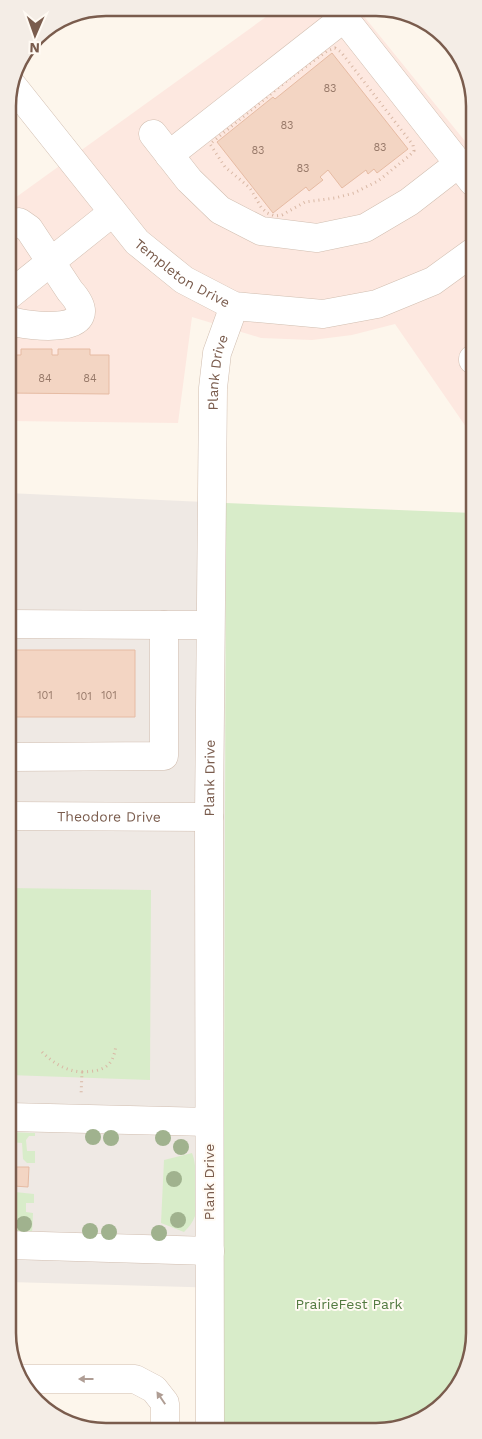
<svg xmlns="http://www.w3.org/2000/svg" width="482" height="1439" font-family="'Work Sans',sans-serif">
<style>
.commercial{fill:#fde8e0}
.industrial{fill:#efe9e4}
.green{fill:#d8ecc9}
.building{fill:#f3d5c3;stroke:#e6bba3}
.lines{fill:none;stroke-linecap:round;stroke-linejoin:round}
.minor-casing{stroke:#d1beb0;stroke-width:29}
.path{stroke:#d9b8a5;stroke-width:3;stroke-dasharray:1 4;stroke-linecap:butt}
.minor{stroke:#fff;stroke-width:28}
.tree{fill:#a0b28e}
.oneway{fill:#af9d94}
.labels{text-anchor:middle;stroke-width:4;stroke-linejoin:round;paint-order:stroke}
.number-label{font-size:11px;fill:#987a6a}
.street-label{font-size:14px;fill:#7a5c4d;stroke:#fffaf3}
.park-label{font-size:14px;fill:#537a41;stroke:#fffaf3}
.rim{fill:none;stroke:#7a5c4d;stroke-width:2.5}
</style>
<rect width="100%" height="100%" fill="#fdf6ec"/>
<polygon class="commercial" points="277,9 358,9 473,151 473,437 395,324 352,335 312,340 261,338 192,317 178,423 8,421 8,203"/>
<polygon class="industrial" points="8,493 226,503 224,1288 9,1282"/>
<g class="green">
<polygon points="226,503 473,513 474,1339 450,1398 395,1430 223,1430"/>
<polygon points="9,888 151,890 150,1080 9,1075"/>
<polygon points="9,1132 35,1133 35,1136 29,1136 26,1140 27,1151 35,1151 35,1163 27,1163 23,1159 22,1143 9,1142"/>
<path d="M192,1153C197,1164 198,1203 195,1216C193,1222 189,1227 184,1232L161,1223L164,1160Z"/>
<polygon points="15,1192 34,1194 34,1203 26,1203 26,1212 33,1213 32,1234 9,1234 9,1217 14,1217"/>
</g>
<g class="building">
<polygon points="332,53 408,149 377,173 374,169 368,174 366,170 342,188 328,170 320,177 323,180 309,191 306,187 273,213 217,142 273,97 275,99"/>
<polygon points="8,349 15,349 15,355 21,355 21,349 52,349 52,355 58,355 58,349 90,349 90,355 109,355 109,394 8,393"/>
<polygon points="8,650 135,650 135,717 9,717"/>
<polygon points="9,1145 14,1145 14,1167 29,1167 28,1187 14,1186 14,1217 9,1217"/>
</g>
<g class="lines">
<defs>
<g id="minor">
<polyline points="337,9 473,182"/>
<path id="s1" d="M12,85L137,242L184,280L234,306L323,314L377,304L433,281L473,252"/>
<polyline points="153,134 189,180 220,210 261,231 317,238 365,228 409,202 458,164"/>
<polyline points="169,155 344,18"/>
<path d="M8,226L19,222L29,229L70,291C110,335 30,328 8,320"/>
<polyline points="8,296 113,212"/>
<polyline points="473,359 473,360"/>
<polyline points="8,624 164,625"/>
<polyline points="9,757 164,756 164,625 210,625"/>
<path id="s2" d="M9,816L209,817"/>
<polyline points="9,1117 209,1122"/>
<polyline points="9,1245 210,1251"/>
<polyline points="24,1379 135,1379 154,1389 165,1403 165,1430"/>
<path id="s3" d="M210,1430L209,817L213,388L217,353L234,306"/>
</g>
</defs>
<use href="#minor" class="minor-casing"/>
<g class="path">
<polygon points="335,48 341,52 413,145 414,151 409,156 378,181 354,193 335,198 305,202 282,215 275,216 267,213 261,207 250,188 225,167 210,144 289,79 327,51"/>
<path d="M42,1052C53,1063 66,1071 82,1072L81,1096"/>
<path d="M82,1072C103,1071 113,1068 116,1045"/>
</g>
<use href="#minor" class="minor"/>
</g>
<g class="tree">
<circle cx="93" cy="1137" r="8"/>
<circle cx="111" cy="1138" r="8"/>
<circle cx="163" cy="1138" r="8"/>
<circle cx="181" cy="1147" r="8"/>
<circle cx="174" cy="1179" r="8"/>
<circle cx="178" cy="1220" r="8"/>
<circle cx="24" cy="1224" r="8"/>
<circle cx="90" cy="1231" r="8"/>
<circle cx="109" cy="1232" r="8"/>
<circle cx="159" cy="1233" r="8"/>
</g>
<defs><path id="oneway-solid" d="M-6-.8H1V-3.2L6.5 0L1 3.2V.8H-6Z" transform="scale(1.25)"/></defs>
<g class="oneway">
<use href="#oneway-solid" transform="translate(86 1379) rotate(-180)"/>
<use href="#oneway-solid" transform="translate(161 1398) rotate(-124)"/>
</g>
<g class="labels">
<g class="number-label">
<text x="330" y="92">83</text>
<text x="287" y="129">83</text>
<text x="380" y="151">83</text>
<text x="258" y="154">83</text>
<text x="303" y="172">83</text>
<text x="45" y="382">84</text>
<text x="90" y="382">84</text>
<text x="45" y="699">101</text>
<text x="109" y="699">101</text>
<text x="84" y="700">101</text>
</g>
<g class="street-label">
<text dy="5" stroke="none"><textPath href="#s1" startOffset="256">Templeton Drive</textPath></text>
<text dy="5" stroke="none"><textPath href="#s3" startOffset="1058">Plank Drive</textPath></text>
<text dy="5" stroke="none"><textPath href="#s3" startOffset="652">Plank Drive</textPath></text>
<text dy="5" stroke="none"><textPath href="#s2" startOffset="100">Theodore Drive</textPath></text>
<text transform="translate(209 1182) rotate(-90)" y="5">Plank Drive</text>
</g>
<g class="park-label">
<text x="349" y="1309">PrairieFest Park</text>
</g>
</g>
<path d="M0 0H482V1439H0ZM106 16H376A90 90 0 0 1 466 106V1333A90 90 0 0 1 376 1423H106A90 90 0 0 1 16 1333V106A90 90 0 0 1 106 16Z" fill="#f4ede6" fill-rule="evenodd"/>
<path class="rim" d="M106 16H376A90 90 0 0 1 466 106V1333A90 90 0 0 1 376 1423H106A90 90 0 0 1 16 1333V106A90 90 0 0 1 106 16Z"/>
<g transform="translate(35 35) rotate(182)" stroke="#fffaf3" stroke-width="4" paint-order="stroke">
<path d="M0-4L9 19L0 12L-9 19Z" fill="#7a5c4d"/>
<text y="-8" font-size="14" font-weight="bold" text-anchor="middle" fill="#7a5c4d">N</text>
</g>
</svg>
